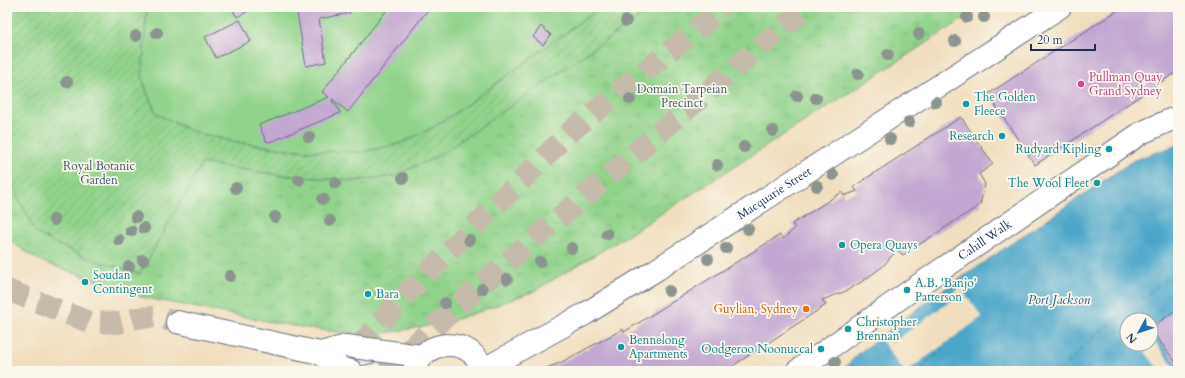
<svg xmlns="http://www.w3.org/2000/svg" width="1185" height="378" font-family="Cardo,serif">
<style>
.grass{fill:#91d38b;stroke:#568174}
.park{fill:url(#park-tufts);stroke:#568174}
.garden{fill:url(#garden-furrows);stroke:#568174}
.water{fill:#4ba6c9;stroke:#336a94;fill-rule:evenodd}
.pier{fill:#f1debe}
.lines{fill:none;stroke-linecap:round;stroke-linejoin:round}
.ferry{stroke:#2c5983;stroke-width:1;stroke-dasharray:5 4;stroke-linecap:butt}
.building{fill:#c3a7d2}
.minor-tunnel{stroke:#c6bbab;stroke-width:22;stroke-dasharray:22 11;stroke-linecap:butt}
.highway-tunnel{stroke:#c6bbab;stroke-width:22;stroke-dasharray:22 11;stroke-linecap:butt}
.minor-casing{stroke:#666c80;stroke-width:24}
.minor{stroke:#fff;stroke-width:22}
.tree{fill:#8b948f}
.hotel-dot{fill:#d1479c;stroke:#fbf7ec;stroke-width:1.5}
.culture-dot{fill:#0f9aa8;stroke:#fbf7ec;stroke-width:1.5}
.food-dot{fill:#e8710a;stroke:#fbf7ec;stroke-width:1.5}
.labels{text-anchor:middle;stroke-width:3.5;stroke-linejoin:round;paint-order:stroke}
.hotel-label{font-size:12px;fill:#b23c85;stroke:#fbf7ec;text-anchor:start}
.park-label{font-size:12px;fill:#385869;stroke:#fbf7ec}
.culture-label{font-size:12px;fill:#0d838f;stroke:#fbf7ec;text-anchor:start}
.street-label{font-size:12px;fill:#1b2f5e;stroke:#fbf7ec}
.food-label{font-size:12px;fill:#c56008;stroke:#fbf7ec;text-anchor:end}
.water-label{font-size:13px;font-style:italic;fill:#2c5983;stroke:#fbf7ec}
</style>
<defs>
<pattern id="park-tufts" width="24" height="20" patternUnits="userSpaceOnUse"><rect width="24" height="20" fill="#91d38b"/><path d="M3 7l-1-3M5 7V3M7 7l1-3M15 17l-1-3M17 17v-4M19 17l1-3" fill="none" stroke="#7cb57a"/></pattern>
<pattern id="garden-furrows" width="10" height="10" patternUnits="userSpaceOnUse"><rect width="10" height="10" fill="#91d38b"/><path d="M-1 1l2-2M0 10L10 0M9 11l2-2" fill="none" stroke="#7cb57a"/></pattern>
</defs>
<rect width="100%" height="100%" fill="#fbf7ec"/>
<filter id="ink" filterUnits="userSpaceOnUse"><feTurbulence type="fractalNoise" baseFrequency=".025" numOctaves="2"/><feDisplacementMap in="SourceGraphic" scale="8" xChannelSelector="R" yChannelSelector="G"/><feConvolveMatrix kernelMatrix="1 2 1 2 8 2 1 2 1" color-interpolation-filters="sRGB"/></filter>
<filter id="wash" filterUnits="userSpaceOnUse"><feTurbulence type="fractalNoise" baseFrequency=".012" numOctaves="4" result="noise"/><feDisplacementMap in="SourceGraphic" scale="16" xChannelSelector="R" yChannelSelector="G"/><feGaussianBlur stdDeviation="0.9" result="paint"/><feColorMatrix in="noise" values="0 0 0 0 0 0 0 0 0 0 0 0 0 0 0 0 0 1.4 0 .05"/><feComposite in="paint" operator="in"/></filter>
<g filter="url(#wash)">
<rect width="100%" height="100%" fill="#f1debe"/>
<polygon class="grass" points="147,7 601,7 461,109 432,128 399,144 363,152 308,151 276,148 230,141 191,131 157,114 149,98 142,77"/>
<path class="park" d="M654,7H982L625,237L534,291L478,312L444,323L374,335L336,332L293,326L146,298L46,263C31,256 19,248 7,237V166L11,179L36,233L59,245L85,257L140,274L202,163L279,175L353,181L394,176L438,156Z"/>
<polygon class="garden" points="7,7 147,7 142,77 149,98 157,114 191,131 230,141 276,148 308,151 363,152 399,144 432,128 461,109 601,7 654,7 438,156 394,176 353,181 279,175 202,163 140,274 85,257 59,245 36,233 18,197 7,166"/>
<path class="water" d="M1178,145V371H842L858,354L936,295L1134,160ZM1127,320H1151V344H1127Z"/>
<g class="pier">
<polygon points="960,287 982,317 907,371 904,371 882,341 888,338 892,343 956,297 953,292"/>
<polygon points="1151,337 1171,363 1177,371 1160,371 1139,344 1151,344"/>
</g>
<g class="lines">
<g class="ferry">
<polyline points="922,371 926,363 944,349 942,346"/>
<polyline points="1061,371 1094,336 1168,278 1178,294"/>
</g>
</g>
<g id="blocks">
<g class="building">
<polygon points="231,7 256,7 237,17"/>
<polygon points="296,7 349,7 350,13 319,19 326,62 306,66"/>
<polygon points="386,7 430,7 348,112 332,99 334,105 336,104 340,113 270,142 266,141 259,125 329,97 322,92 386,11"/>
<polygon points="1123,7 1178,7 1178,71 1035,165 988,94"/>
<polygon points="240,20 251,41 216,58 205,37"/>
<polygon points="541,26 551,35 543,45 533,37"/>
<polygon points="961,117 993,164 979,174 985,184 980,205 903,255 897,250 882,267 863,281 846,291 822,300 826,305 725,371 538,371 560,363 623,329 624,332 780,235 783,239 795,228 792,224 842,192 844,196 857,191 854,187 859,183"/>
<polygon points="1178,308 1178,365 1151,330 1151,328"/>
<polygon points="357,355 377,361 374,363 361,366 347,361 349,358"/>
</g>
</g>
</g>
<g filter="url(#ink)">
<use href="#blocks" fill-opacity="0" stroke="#666c80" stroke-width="1"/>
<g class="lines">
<polyline class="minor-tunnel" points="7,290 89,322 119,323 137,318 155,317 177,322"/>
<g class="highway-tunnel">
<polyline points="337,371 408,292 570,132 724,7"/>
<polyline points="385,371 499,269 807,7"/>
</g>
<defs>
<g id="minor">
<polyline points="177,322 320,353 346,346 421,356"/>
<polyline points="320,353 339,368 351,371"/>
<path id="s1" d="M482,368L495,363L585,314L656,270L1060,7"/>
<path d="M414,371C423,336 476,337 482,371"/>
<path id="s2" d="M797,371L913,289L1141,133L1170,120L1178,119"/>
</g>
</defs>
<use href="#minor" class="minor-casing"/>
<use href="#minor" class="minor"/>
</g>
<g class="tree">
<circle cx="967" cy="17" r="6"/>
<circle cx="984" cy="17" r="6"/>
<circle cx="626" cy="21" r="6"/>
<circle cx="157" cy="33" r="6"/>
<circle cx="919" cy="34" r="6"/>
<circle cx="136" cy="36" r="6"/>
<circle cx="955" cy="41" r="6"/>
<circle cx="888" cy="55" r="6"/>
<circle cx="858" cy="74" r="6"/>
<circle cx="67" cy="82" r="6"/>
<circle cx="797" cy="96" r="6"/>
<circle cx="816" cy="98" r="6"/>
<circle cx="630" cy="99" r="6"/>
<circle cx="936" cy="102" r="6"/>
<circle cx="909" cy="122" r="6"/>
<circle cx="773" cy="131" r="6"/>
<circle cx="309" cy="137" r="6"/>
<circle cx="890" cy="139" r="6"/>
<circle cx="744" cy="147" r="6"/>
<circle cx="717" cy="165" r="6"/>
<circle cx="833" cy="175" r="6"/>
<circle cx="403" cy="178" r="6"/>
<circle cx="299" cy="180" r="6"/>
<circle cx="335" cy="183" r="6"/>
<circle cx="817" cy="186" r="6"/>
<circle cx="236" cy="188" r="6"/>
<circle cx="323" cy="199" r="6"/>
<circle cx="136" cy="217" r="6"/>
<circle cx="275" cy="217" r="6"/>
<circle cx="54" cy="220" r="6"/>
<circle cx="330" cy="221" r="6"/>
<circle cx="144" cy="228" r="6"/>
<circle cx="748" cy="229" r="6"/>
<circle cx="131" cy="231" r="6"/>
<circle cx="607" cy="234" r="6"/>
<circle cx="119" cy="240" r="6"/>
<circle cx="469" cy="240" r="6"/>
<circle cx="572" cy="248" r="6"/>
<circle cx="726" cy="248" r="6"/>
<circle cx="708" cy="259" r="6"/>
<circle cx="143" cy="260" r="6"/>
<circle cx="540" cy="262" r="6"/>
<circle cx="129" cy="267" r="6"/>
<circle cx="230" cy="276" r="6"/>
<circle cx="507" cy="279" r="6"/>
<circle cx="482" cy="289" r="6"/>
<circle cx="669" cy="291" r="6"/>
<circle cx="445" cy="303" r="6"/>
<circle cx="835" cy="362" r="6"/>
</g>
</g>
<circle class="hotel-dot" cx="1081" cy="84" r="4"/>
<g class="culture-dot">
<circle cx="966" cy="104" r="4"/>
<circle cx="1002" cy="136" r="4"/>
<circle cx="1109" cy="149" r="4"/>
<circle cx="1097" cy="183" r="4"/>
<circle cx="842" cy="245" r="4"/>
<circle cx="85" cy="282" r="4"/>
<circle cx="907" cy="290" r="4"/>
<circle cx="368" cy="294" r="4"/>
<circle cx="848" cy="329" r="4"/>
<circle cx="621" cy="347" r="4"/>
<circle cx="821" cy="349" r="4"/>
</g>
<circle class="food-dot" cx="806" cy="309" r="4"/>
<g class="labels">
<g class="hotel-label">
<text x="1089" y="81">Pullman Quay<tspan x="1089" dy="14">Grand Sydney</tspan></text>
</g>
<g class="park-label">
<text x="682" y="93">Domain Tarpeian<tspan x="682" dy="14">Precinct</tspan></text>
<text x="99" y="170">Royal Botanic<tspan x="99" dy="14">Garden</tspan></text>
</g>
<g class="culture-label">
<text x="974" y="101">The Golden<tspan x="974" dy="14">Fleece</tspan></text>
<text x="994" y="140" text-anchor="end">Research</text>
<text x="1101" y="153" text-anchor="end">Rudyard Kipling</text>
<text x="1089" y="187" text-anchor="end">The Wool Fleet</text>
<text x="850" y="249">Opera Quays</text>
<text x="93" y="279">Soudan<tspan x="93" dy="14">Contingent</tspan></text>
<text x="915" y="287">A.B. 'Banjo'<tspan x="915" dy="14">Patterson</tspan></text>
<text x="376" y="298">Bara</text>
<text x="856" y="326">Christopher<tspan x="856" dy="14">Brennan</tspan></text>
<text x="629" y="344">Bennelong<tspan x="629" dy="14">Apartments</tspan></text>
<text x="813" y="353" text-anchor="end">Oodgeroo Noonuccal</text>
</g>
<g class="street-label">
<text dy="4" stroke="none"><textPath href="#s1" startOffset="341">Macquarie Street</textPath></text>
<text dy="4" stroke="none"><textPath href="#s2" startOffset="229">Cahill Walk</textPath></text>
</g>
<g class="food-label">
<text x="798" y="313">Guylian, Sydney</text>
</g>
<g class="water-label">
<text x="1059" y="304">Port Jackson</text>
</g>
</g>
<rect width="1185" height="378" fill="none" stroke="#fbf7ec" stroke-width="24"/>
<g transform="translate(1139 332) rotate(230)"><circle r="19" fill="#fbf7ec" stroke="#a1a7b3"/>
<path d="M0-3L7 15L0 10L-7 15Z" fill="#1f6fb2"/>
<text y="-6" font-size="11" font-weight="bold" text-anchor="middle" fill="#1b2f5e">N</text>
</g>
<path d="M1031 44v6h64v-6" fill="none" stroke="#1b2f5e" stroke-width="2"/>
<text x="1037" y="44" font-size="12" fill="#1b2f5e" stroke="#fbf7ec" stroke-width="3" paint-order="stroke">20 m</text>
</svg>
